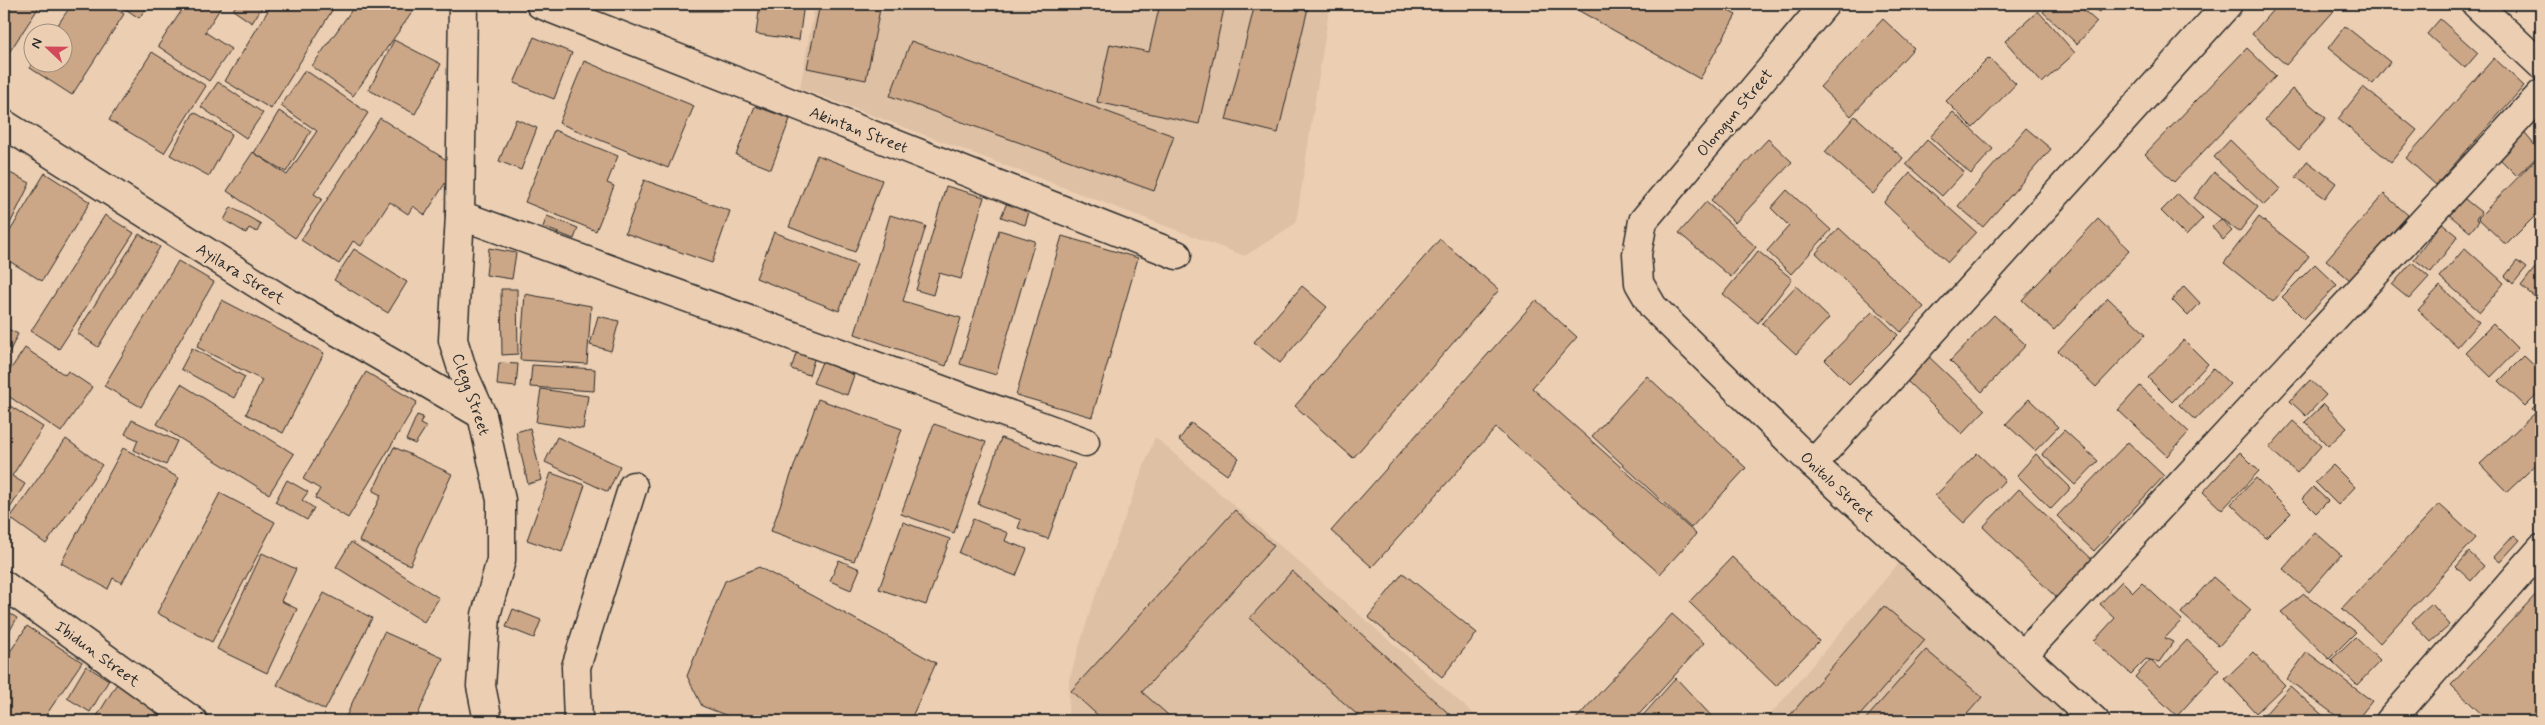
<svg xmlns="http://www.w3.org/2000/svg" width="2545" height="725" font-family="Mynerve,sans-serif">
<style>
.built{fill:#dec0a4}
.building{fill:#cca787;stroke:#2b2b2b}
.lines{fill:none;stroke-linecap:round;stroke-linejoin:round}
.minor-casing{stroke:#2b2b2b;stroke-width:31}
.minor{stroke:#eccfb3;stroke-width:28}
.labels{text-anchor:middle;stroke-width:4;stroke-linejoin:round;paint-order:stroke}
.street-label{font-size:16px;fill:#2b2b2b;stroke:#eccfb3}
</style>
<rect width="100%" height="100%" fill="#eccfb3"/>
<filter id="ink" filterUnits="userSpaceOnUse"><feTurbulence type="fractalNoise" baseFrequency=".02" numOctaves="2"/><feDisplacementMap in="SourceGraphic" scale="10" xChannelSelector="R" yChannelSelector="G"/><feConvolveMatrix kernelMatrix="1 2 1 2 8 2 1 2 1" color-interpolation-filters="sRGB"/></filter>
<g filter="url(#ink)">
<g class="built">
<polygon points="815,4 1330,4 1296,223 1245,256 800,88"/>
<polygon points="1155,437 1482,721 1068,721 1069,680 1092,605"/>
<polygon points="1899,563 2076,721 1765,721"/>
</g>
<g class="building">
<polygon points="4,4 41,4 8,54 4,51"/>
<polygon points="72,4 108,4 124,14 72,95 30,68 33,62 62,62 62,32 53,32"/>
<polygon points="118,4 149,4 139,18"/>
<polygon points="186,4 223,4 205,32 231,49 209,81 158,46"/>
<polygon points="237,4 264,4 252,23 233,10"/>
<polygon points="272,4 336,4 271,109 225,81"/>
<polygon points="356,4 418,4 353,96 312,66"/>
<rect x="689" y="4" width="32" height="7"/>
<polygon points="760,4 804,4 799,40 756,34"/>
<polygon points="820,4 881,4 866,80 807,68"/>
<polygon points="1160,4 1225,4 1199,124 1097,102 1110,44 1149,52"/>
<polygon points="1255,4 1309,4 1278,133 1226,120"/>
<polygon points="1567,4 1716,4 1736,15 1700,79"/>
<polygon points="2051,4 2077,4 2097,22 2077,44 2043,12"/>
<polygon points="2086,4 2105,4 2099,12"/>
<polygon points="2278,4 2340,4 2286,65 2252,34"/>
<polygon points="2038,11 2075,53 2042,83 2005,41"/>
<polygon points="1883,19 1914,48 1851,116 1820,87"/>
<polygon points="2440,19 2478,53 2465,68 2427,34"/>
<polygon points="2345,26 2390,62 2373,84 2328,48"/>
<polygon points="534,37 572,53 554,99 514,83"/>
<polygon points="394,40 441,64 415,114 369,90"/>
<polygon points="911,41 1174,136 1154,191 890,96"/>
<polygon points="2247,48 2276,76 2174,182 2145,154"/>
<polygon points="152,52 206,86 164,153 109,120"/>
<polygon points="1989,58 2016,84 1973,128 1946,101"/>
<polygon points="2494,58 2524,86 2436,185 2406,158"/>
<polygon points="584,61 694,106 668,168 559,123"/>
<polygon points="305,70 368,113 314,194 322,199 295,238 227,191 253,152 287,175 317,131 281,106"/>
<polygon points="218,82 263,113 246,138 201,107"/>
<polygon points="2363,87 2417,130 2391,162 2338,119"/>
<polygon points="2292,89 2326,118 2299,150 2265,120"/>
<polygon points="755,106 790,119 771,169 736,155"/>
<polygon points="279,111 311,131 286,172 254,153"/>
<polygon points="194,112 232,134 209,176 170,155"/>
<polygon points="1953,112 1993,149 1971,174 1930,137"/>
<polygon points="1855,116 1903,158 1873,194 1825,152"/>
<polygon points="380,118 456,166 425,215 413,206 408,214 390,202 361,246 353,241 339,264 301,240"/>
<polygon points="516,119 537,128 521,170 499,161"/>
<polygon points="2026,128 2051,149 1983,227 1958,206"/>
<polygon points="554,130 618,156 607,183 614,186 596,231 525,202"/>
<polygon points="2522,130 2541,153 2517,176 2496,155"/>
<polygon points="1768,139 1792,162 1735,223 1711,200"/>
<polygon points="1927,140 1964,172 1942,196 1906,164"/>
<polygon points="2230,140 2280,189 2264,205 2214,157"/>
<polygon points="2541,154 2541,210 2506,245 2478,218"/>
<polygon points="817,155 882,180 855,252 789,227"/>
<polygon points="2307,161 2336,183 2325,198 2296,177"/>
<polygon points="4,170 30,183 4,236"/>
<polygon points="2214,172 2258,207 2239,232 2194,198"/>
<polygon points="45,173 90,202 42,281 4,258 4,241"/>
<polygon points="1910,173 1976,232 1948,262 1884,203"/>
<polygon points="644,180 730,211 712,263 625,233"/>
<polygon points="946,186 984,197 961,279 939,273 933,295 916,290"/>
<polygon points="1787,190 1831,230 1791,274 1767,251 1789,226 1771,208"/>
<polygon points="2178,194 2203,218 2186,236 2161,211"/>
<polygon points="2384,194 2408,215 2350,280 2326,260"/>
<polygon points="2461,196 2481,212 2476,219 2479,221 2470,232 2447,213"/>
<polygon points="1009,198 1031,206 1025,225 1001,217"/>
<polygon points="1706,202 1756,247 1731,277 1679,233"/>
<polygon points="231,207 261,224 257,232 249,228 246,233 224,220"/>
<polygon points="105,215 134,233 59,349 31,331"/>
<polygon points="890,215 926,226 903,301 961,318 946,366 855,334"/>
<polygon points="547,216 578,228 574,239 543,227"/>
<polygon points="2259,217 2309,256 2273,302 2224,263"/>
<polygon points="2098,219 2130,250 2054,330 2022,300"/>
<polygon points="2221,219 2232,231 2223,240 2212,227"/>
<polygon points="2442,223 2458,236 2431,272 2414,259"/>
<polygon points="1839,228 1924,307 1901,332 1816,253"/>
<polygon points="999,230 1035,241 996,375 960,364"/>
<polygon points="774,232 857,265 839,311 756,278"/>
<polygon points="139,234 160,247 98,347 77,333"/>
<polygon points="1062,236 1138,258 1092,417 1016,395"/>
<polygon points="1440,239 1499,290 1353,458 1295,406"/>
<polygon points="489,248 516,253 512,279 486,275"/>
<polygon points="2465,248 2504,283 2480,312 2440,277"/>
<polygon points="354,249 407,282 388,313 334,280"/>
<polygon points="1758,251 1792,279 1758,323 1723,294"/>
<polygon points="2541,260 2541,302 2521,286"/>
<polygon points="178,261 214,282 141,407 104,386"/>
<polygon points="2517,261 2526,268 2513,284 2505,276"/>
<polygon points="2412,262 2429,277 2409,299 2392,285"/>
<polygon points="2315,264 2337,285 2304,319 2282,297"/>
<polygon points="1302,286 1327,307 1280,363 1254,342"/>
<polygon points="1796,286 1829,318 1796,354 1762,323"/>
<polygon points="2184,286 2200,303 2188,316 2172,300"/>
<polygon points="2440,286 2479,322 2457,347 2418,310"/>
<polygon points="501,289 517,289 518,354 502,355"/>
<polygon points="525,294 591,306 587,364 520,360"/>
<polygon points="2108,298 2146,334 2096,387 2058,351"/>
<polygon points="222,300 324,353 283,433 246,414 262,380 197,347"/>
<polygon points="1536,300 1577,337 1532,388 1696,534 1660,574 1496,428 1372,567 1331,531"/>
<polygon points="1873,311 1898,335 1849,384 1825,360"/>
<polygon points="1994,315 2026,345 1982,392 1950,361"/>
<polygon points="598,316 619,321 611,351 590,345"/>
<polygon points="2493,324 2518,349 2491,377 2465,352"/>
<polygon points="4,327 18,334 4,363"/>
<polygon points="2184,340 2208,364 2172,402 2148,378"/>
<polygon points="25,348 65,375 68,371 92,387 61,432 4,393 4,379"/>
<polygon points="192,348 245,377 234,398 181,369"/>
<polygon points="797,351 815,357 809,375 791,369"/>
<polygon points="2524,356 2541,372 2541,390 2525,406 2499,381"/>
<polygon points="1929,357 1985,410 1962,434 1906,380"/>
<polygon points="822,362 854,375 847,395 813,383"/>
<polygon points="499,363 518,364 516,387 497,385"/>
<polygon points="532,365 595,369 594,391 530,387"/>
<polygon points="2213,368 2230,384 2195,420 2179,405"/>
<polygon points="366,372 417,402 348,518 315,498 320,489 303,479"/>
<polygon points="1647,376 1746,468 1691,528 1592,436"/>
<polygon points="2310,380 2326,395 2306,416 2290,401"/>
<polygon points="181,384 294,454 269,494 157,424"/>
<polygon points="2140,386 2189,432 2167,456 2118,410"/>
<polygon points="541,389 588,396 583,429 536,422"/>
<polygon points="818,399 902,429 854,561 771,531"/>
<polygon points="2029,399 2058,427 2035,451 2006,424"/>
<polygon points="2541,399 2541,417 2532,409"/>
<polygon points="4,402 43,427 12,476 25,484 4,518"/>
<polygon points="2324,404 2347,428 2328,446 2305,422"/>
<polygon points="2534,414 2541,422 2541,460 2507,492 2480,464"/>
<polygon points="417,415 423,417 420,424 426,427 415,444 406,440"/>
<polygon points="132,420 177,441 166,465 134,450 138,440 125,434"/>
<polygon points="2293,421 2321,446 2297,473 2269,448"/>
<polygon points="1191,423 1239,458 1227,475 1179,440"/>
<polygon points="934,424 986,442 954,533 901,514"/>
<polygon points="530,428 542,480 528,484 516,432"/>
<polygon points="2064,430 2098,461 2075,485 2042,454"/>
<polygon points="557,437 620,466 608,492 545,462"/>
<polygon points="1001,438 1075,464 1048,539 1018,528 1021,520 978,504"/>
<polygon points="66,439 102,465 46,544 10,518"/>
<polygon points="2128,442 2164,476 2094,551 2057,516"/>
<polygon points="394,447 452,474 410,565 359,541 381,495 373,491"/>
<polygon points="123,448 179,478 122,583 113,578 108,589 61,563"/>
<polygon points="2240,452 2259,471 2222,510 2203,492"/>
<polygon points="1977,453 2005,480 1964,523 1935,496"/>
<polygon points="2036,454 2071,488 2051,509 2017,475"/>
<polygon points="2333,465 2355,487 2338,505 2315,482"/>
<polygon points="551,473 585,485 562,552 527,540"/>
<polygon points="2256,478 2291,513 2266,538 2231,504"/>
<polygon points="287,480 308,492 302,500 314,508 307,520 275,502"/>
<polygon points="2313,487 2328,501 2316,513 2302,499"/>
<polygon points="2019,489 2097,564 2061,602 1983,527"/>
<polygon points="220,493 275,522 212,642 157,613"/>
<polygon points="2439,504 2476,538 2380,643 2342,608"/>
<polygon points="1235,510 1274,546 1142,692 1175,721 1104,721 1071,691"/>
<polygon points="973,519 1008,533 1005,541 1027,549 1016,576 959,553"/>
<polygon points="903,522 950,539 926,605 879,589"/>
<polygon points="2315,532 2341,555 2309,592 2283,569"/>
<polygon points="2514,535 2520,540 2500,562 2494,557"/>
<polygon points="351,542 439,598 424,622 336,567"/>
<polygon points="2469,552 2484,566 2471,581 2456,567"/>
<polygon points="262,553 296,569 281,601 297,609 267,673 217,649"/>
<polygon points="1732,557 1819,641 1776,686 1689,602"/>
<polygon points="839,560 860,569 851,590 830,581"/>
<polygon points="759,567 936,663 910,721 741,721 702,706 687,676 725,581"/>
<polygon points="1292,571 1457,721 1364,721 1250,618"/>
<polygon points="1403,573 1477,633 1442,677 1368,617"/>
<polygon points="2213,577 2251,610 2219,646 2181,613"/>
<polygon points="2122,581 2133,592 2142,583 2182,620 2165,638 2173,642 2159,662 2146,659 2131,674 2094,641 2115,618 2100,604"/>
<polygon points="2541,589 2541,710 2531,721 2489,721 2451,685"/>
<polygon points="324,593 372,618 325,710 277,685"/>
<polygon points="2304,594 2356,632 2329,659 2281,612"/>
<polygon points="2432,604 2450,625 2431,642 2412,622"/>
<polygon points="1884,606 1925,640 1855,721 1785,721"/>
<polygon points="513,609 541,620 534,638 506,627"/>
<polygon points="4,610 17,618 4,641"/>
<polygon points="1672,614 1704,643 1633,721 1574,721"/>
<polygon points="27,626 82,662 42,721 13,721 4,715 4,661"/>
<polygon points="384,632 443,658 415,721 344,721"/>
<polygon points="2355,637 2380,661 2357,685 2331,660"/>
<polygon points="2187,640 2219,670 2177,716 2135,677 2150,660 2160,669"/>
<polygon points="1926,650 1982,697 1961,721 1864,721"/>
<polygon points="2253,652 2285,685 2256,713 2225,679"/>
<polygon points="2307,652 2372,701 2356,721 2343,721 2287,679"/>
<polygon points="86,666 109,680 90,712 67,698"/>
<polygon points="1676,678 1716,721 1638,721"/>
<polygon points="118,682 165,709 158,721 94,721"/>
<polygon points="2290,686 2329,721 2259,721"/>
</g>
<g class="lines">
<defs>
<g id="minor">
<polyline points="463,4 460,215 453,340 464,375 482,415 501,500 501,560 486,615 481,686 488,721"/>
<polyline points="540,4 1177,255"/>
<polyline points="1825,4 1643,221 1637,254 1639,283 1653,307 1813,464 2095,721"/>
<polyline points="2476,4 2541,65"/>
<polyline points="4,124 278,297 482,415"/>
<polyline points="460,215 1085,442"/>
<polyline points="1813,464 2228,4"/>
<polyline points="4,585 193,721"/>
<polyline points="2023,655 2541,94"/>
<polyline points="578,721 576,667 633,486"/>
<polyline points="2390,721 2541,549"/>
</g>
</defs>
<use href="#minor" class="minor-casing"/>
<use href="#minor" class="minor"/>
</g>
</g>
<g class="labels">
<g class="street-label">
<text transform="translate(1734 112) rotate(-50)" y="6">Olorogun Street</text>
<text transform="translate(859 129) rotate(21)" y="6">Akintan Street</text>
<text transform="translate(241 273) rotate(32)" y="6">Ayilara Street</text>
<text transform="translate(472 394) rotate(71)" y="6">Clegg Street</text>
<text transform="translate(1838 486) rotate(43)" y="6">Onitolo Street</text>
<text transform="translate(98 653) rotate(36)" y="6">Ibidun Street</text>
</g>
</g>
<rect width="2545" height="725" fill="none" stroke="#eccfb3" stroke-width="20"/>
<rect x="10" y="10" width="2525" height="705" fill="none" stroke="#2b2b2b" stroke-width="2" filter="url(#ink)"/>
<g transform="translate(48 48) rotate(292)"><circle r="24" fill="#eccfb3" stroke="#9f8d7d"/>
<path d="M0-4L9 19L0 12L-9 19Z" fill="#d1495b"/>
<text y="-8" font-size="14" font-weight="bold" text-anchor="middle" fill="#2b2b2b">N</text>
</g>
</svg>
